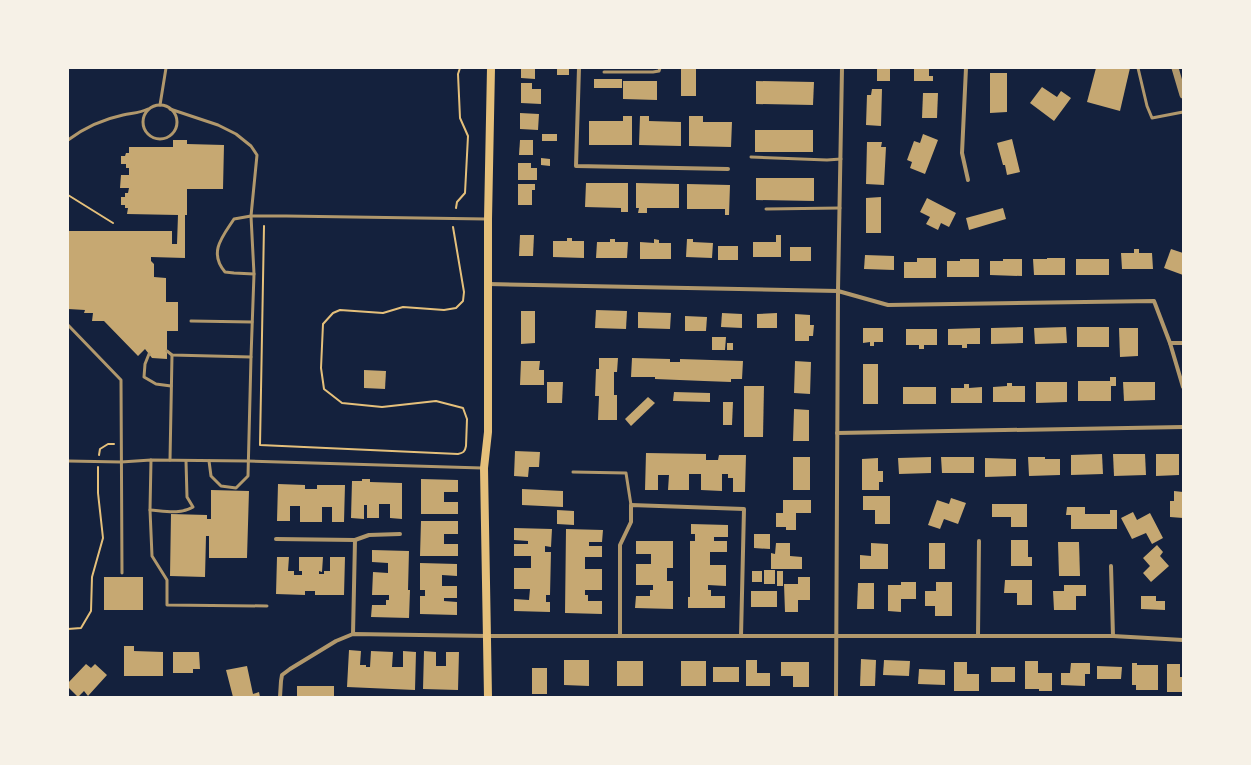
<svg xmlns="http://www.w3.org/2000/svg" width="1251" height="765" font-family="'PT Sans Narrow',sans-serif">
<style>
.building{fill:#c6a872}
.lines{fill:none;stroke-linecap:round;stroke-linejoin:round}
.path{stroke:#e5c07b;stroke-width:2}
.service{stroke:#b1986c;stroke-width:3}
.minor{stroke:#b1986c;stroke-width:4}
.tertiary{stroke:#b1986c;stroke-width:7}
.secondary{stroke:#e5c07b;stroke-width:8}
</style>
<rect width="100%" height="100%" fill="#14213d"/>
<g class="building">
<polygon points="521,68 535,68 535,79 521,78"/>
<rect x="557" y="68" width="12" height="7"/>
<rect x="681" y="68" width="15" height="28"/>
<rect x="877" y="68" width="13" height="13"/>
<polygon points="914,68 929,68 929,76 933,76 933,81 914,81"/>
<polygon points="1096,68 1130,68 1120,111 1087,102"/>
<polygon points="990,73 1007,73 1007,112 990,113"/>
<rect x="594" y="79" width="28" height="9"/>
<polygon points="623,81 657,81 657,100 623,99"/>
<polygon points="756,81 814,82 813,105 756,104"/>
<polygon points="521,83 532,83 532,89 541,89 541,104 521,103"/>
<polygon points="1042,87 1057,97 1061,91 1071,98 1054,121 1030,103"/>
<polygon points="872,89 882,89 881,126 866,125 867,95 871,95"/>
<polygon points="923,93 938,93 937,118 922,118"/>
<polygon points="520,113 539,114 538,130 520,129"/>
<polygon points="623,116 632,116 632,145 589,145 589,121 623,121"/>
<polygon points="640,116 649,116 649,121 681,122 681,146 639,145"/>
<polygon points="689,116 703,116 703,122 732,122 731,147 689,146"/>
<rect x="755" y="130" width="58" height="22"/>
<rect x="542" y="134" width="15" height="7"/>
<polygon points="923,134 938,140 925,174 910,168 912,162 907,160 914,141 920,143"/>
<polygon points="1012,139 1020,172 1007,175 1005,165 1003,165 997,143"/>
<polygon points="173,140 187,140 187,144 224,145 223,189 187,189 187,215 185,215 185,258 151,257 151,261 154,264 154,277 166,278 166,302 178,302 178,331 167,331 167,359 152,358 145,349 138,356 104,321 92,321 93,313 84,313 85,310 68,309 68,231 172,231 172,244 177,244 178,215 127,214 128,208 125,208 125,205 121,205 121,197 125,197 125,193 128,193 129,188 120,188 121,175 129,175 129,168 126,168 126,164 121,164 121,156 125,156 126,153 129,153 129,147 173,147"/>
<polygon points="520,140 533,140 533,155 519,155"/>
<polygon points="867,142 882,142 881,147 886,147 884,185 866,184"/>
<polygon points="541,158 550,159 550,166 541,165"/>
<polygon points="518,163 531,163 531,168 537,168 537,180 518,180"/>
<polygon points="756,178 814,178 814,201 756,200"/>
<polygon points="586,183 628,183 628,212 621,212 621,208 585,207"/>
<polygon points="636,183 679,184 679,208 647,208 647,213 638,213 639,208 636,208"/>
<polygon points="518,184 535,184 535,190 532,190 532,205 518,205"/>
<polygon points="687,184 730,185 729,215 725,215 725,209 687,209"/>
<polygon points="881,197 881,233 866,233 866,198"/>
<polygon points="927,198 956,213 949,227 941,223 938,230 926,224 930,217 920,212"/>
<polygon points="1003,208 1006,219 969,230 966,218"/>
<polygon points="520,235 534,235 533,256 519,256"/>
<polygon points="776,235 781,235 781,257 753,257 753,242 776,242"/>
<polygon points="567,238 572,238 572,241 584,241 584,258 553,257 553,241 567,241"/>
<polygon points="610,239 615,239 615,242 628,242 627,258 596,258 597,242 610,242"/>
<polygon points="654,239 659,240 659,243 671,243 671,259 640,259 640,242 654,243"/>
<polygon points="687,239 693,239 693,242 713,243 712,258 686,257"/>
<rect x="718" y="246" width="20" height="14"/>
<rect x="790" y="247" width="21" height="14"/>
<polygon points="1134,249 1139,249 1139,253 1152,253 1153,269 1122,269 1121,253 1134,253"/>
<polygon points="1171,249 1183,253 1183,275 1164,268"/>
<polygon points="865,255 894,256 894,270 864,269"/>
<polygon points="917,258 936,258 936,278 904,278 904,262 917,262"/>
<polygon points="1047,258 1065,258 1065,275 1034,275 1033,259 1047,259"/>
<polygon points="960,259 979,259 979,277 947,277 947,261 960,261"/>
<polygon points="1003,259 1022,259 1022,276 990,275 990,261 1003,261"/>
<rect x="1076" y="259" width="33" height="16"/>
<polygon points="596,310 627,311 626,329 595,328"/>
<polygon points="521,311 535,311 535,343 521,344"/>
<polygon points="638,312 671,313 670,329 638,328"/>
<polygon points="722,313 742,314 742,328 721,327"/>
<polygon points="777,313 777,328 757,328 757,314"/>
<polygon points="795,314 810,315 810,325 814,325 813,336 809,336 809,341 795,341"/>
<polygon points="685,316 707,317 706,331 685,331"/>
<polygon points="1023,327 1023,343 991,344 991,328"/>
<polygon points="1066,327 1067,343 1035,344 1034,328"/>
<rect x="1077" y="327" width="32" height="20"/>
<polygon points="863,328 883,328 883,342 874,342 874,346 870,346 870,342 863,343"/>
<polygon points="980,328 980,344 967,344 967,348 962,348 962,345 948,345 948,329"/>
<polygon points="1119,328 1138,328 1138,356 1120,357"/>
<polygon points="906,329 937,329 937,345 924,345 924,349 919,349 919,345 906,345"/>
<polygon points="712,337 726,337 725,350 712,350"/>
<rect x="727" y="343" width="6" height="7"/>
<polygon points="599,358 618,358 617,372 614,372 614,395 617,395 617,420 598,420 599,396 595,396 596,369 599,369"/>
<polygon points="632,358 670,359 670,362 680,362 680,359 743,361 742,379 731,379 731,382 704,381 655,379 655,377 631,377"/>
<polygon points="521,361 540,361 539,370 544,370 544,385 520,385"/>
<polygon points="795,361 811,362 810,394 794,393"/>
<rect x="863" y="364" width="15" height="40"/>
<polygon points="364,370 386,371 385,389 364,388"/>
<polygon points="1110,377 1116,377 1116,386 1111,386 1111,401 1078,401 1078,381 1110,381"/>
<polygon points="547,382 563,382 562,403 547,403"/>
<polygon points="1036,382 1067,382 1067,402 1036,403"/>
<polygon points="1123,382 1155,382 1155,400 1124,401"/>
<polygon points="1007,383 1012,383 1012,386 1025,386 1025,402 993,402 993,387 1007,386"/>
<polygon points="964,384 969,384 969,388 982,387 982,403 951,403 951,388 964,388"/>
<polygon points="744,386 764,386 763,437 744,437"/>
<rect x="903" y="387" width="33" height="17"/>
<polygon points="674,392 710,393 710,402 673,401"/>
<polygon points="648,397 655,403 631,426 625,419"/>
<polygon points="723,402 733,402 732,425 723,425"/>
<polygon points="794,409 809,410 809,441 793,441"/>
<polygon points="515,451 540,452 539,467 529,467 528,477 514,476"/>
<polygon points="646,453 706,454 706,460 718,460 719,455 746,455 745,492 733,492 733,478 728,478 728,474 722,474 722,491 701,490 701,474 689,474 689,490 668,490 669,475 658,475 658,490 645,490"/>
<polygon points="1102,454 1103,474 1071,475 1071,455"/>
<polygon points="1113,454 1145,454 1146,475 1114,476"/>
<polygon points="1156,454 1179,454 1179,475 1156,476"/>
<rect x="793" y="457" width="17" height="33"/>
<polygon points="931,457 931,473 899,474 898,458"/>
<polygon points="941,457 974,457 974,473 942,473"/>
<polygon points="1028,457 1045,457 1045,459 1060,459 1060,475 1029,476"/>
<polygon points="878,458 878,471 883,471 883,482 879,482 879,490 862,490 862,459"/>
<polygon points="985,458 1016,459 1016,476 985,477"/>
<polygon points="362,479 370,479 370,482 402,483 402,519 390,518 390,504 379,504 379,518 367,518 367,505 364,505 364,519 351,518 352,481 362,481"/>
<polygon points="421,479 458,480 458,492 444,492 444,502 458,502 458,514 421,514"/>
<polygon points="278,484 305,485 305,489 317,489 317,485 345,485 344,522 332,522 332,507 322,507 322,522 300,522 300,506 290,506 290,521 277,521"/>
<polygon points="522,489 563,491 563,507 522,505"/>
<polygon points="211,490 249,491 247,558 209,558 209,536 206,536 205,577 170,576 171,514 207,515 207,519 211,519"/>
<polygon points="1174,491 1183,492 1183,518 1170,517 1170,501 1174,501"/>
<polygon points="863,496 890,496 890,524 875,524 875,510 863,510"/>
<polygon points="951,498 966,503 958,524 944,519 940,529 928,525 937,500 949,504"/>
<polygon points="783,500 811,500 811,513 796,513 796,530 786,530 786,527 776,527 776,513 783,513"/>
<polygon points="992,504 1027,504 1027,527 1011,527 1011,517 992,517"/>
<polygon points="1067,507 1085,507 1085,514 1110,514 1110,510 1117,510 1117,529 1071,529 1071,515 1066,515"/>
<polygon points="557,510 574,511 574,525 557,524"/>
<polygon points="1133,512 1137,520 1150,513 1163,538 1152,544 1146,533 1132,539 1121,518"/>
<polygon points="421,521 458,521 458,534 444,534 444,544 458,544 458,556 420,556"/>
<polygon points="691,524 728,525 728,537 714,537 714,541 727,541 727,552 710,552 710,565 726,565 726,586 708,585 708,590 711,590 711,596 725,596 725,608 688,608 688,597 690,597 690,541 695,541 695,534 691,534"/>
<polygon points="514,528 552,529 551,547 545,546 545,552 551,552 550,595 546,595 546,602 550,602 550,612 514,611 514,599 529,600 530,589 514,589 514,568 531,568 531,556 514,556 514,544 528,544 528,541 514,540"/>
<polygon points="566,529 603,530 602,542 589,542 589,546 602,546 602,557 585,557 585,569 602,569 602,590 585,590 585,595 588,595 588,601 602,601 602,614 565,613"/>
<polygon points="754,534 770,534 770,549 754,548"/>
<polygon points="1011,540 1028,540 1028,557 1032,557 1032,566 1011,566"/>
<polygon points="636,541 673,541 673,568 667,568 667,581 673,581 673,609 635,608 636,596 650,596 650,590 653,590 653,585 636,585 636,564 651,564 651,554 636,554"/>
<polygon points="1058,542 1079,542 1080,576 1059,576"/>
<polygon points="776,543 790,543 790,556 802,557 802,569 771,569 771,553 775,554"/>
<polygon points="871,543 888,544 888,569 860,569 860,555 871,556"/>
<rect x="929" y="543" width="16" height="26"/>
<polygon points="1157,545 1163,552 1160,556 1169,566 1151,582 1143,573 1150,566 1143,558"/>
<polygon points="372,550 409,551 408,590 410,590 409,618 371,617 372,605 386,605 386,600 389,600 389,595 372,595 373,572 388,573 388,563 372,562"/>
<polygon points="277,557 289,557 288,571 294,571 294,575 302,575 302,571 299,571 299,557 323,557 322,572 319,571 319,574 324,574 324,571 330,571 330,557 345,557 344,595 315,595 315,591 305,591 305,595 276,594"/>
<polygon points="420,563 457,564 457,576 442,575 442,586 457,586 457,598 444,598 444,601 457,602 457,615 420,614 420,596 425,596 425,590 420,590"/>
<rect x="764" y="570" width="11" height="14"/>
<rect x="752" y="571" width="10" height="11"/>
<rect x="777" y="571" width="6" height="15"/>
<rect x="104" y="577" width="39" height="33"/>
<polygon points="798,577 810,577 810,600 798,600 798,612 785,612 784,584 798,584"/>
<polygon points="1005,580 1032,580 1032,605 1017,605 1017,593 1004,593"/>
<polygon points="901,582 916,582 916,599 901,599 901,612 888,611 888,585 901,585"/>
<polygon points="936,582 952,582 952,616 935,616 935,606 925,606 925,591 936,591"/>
<polygon points="858,583 874,583 874,609 857,609"/>
<polygon points="1064,585 1086,585 1086,596 1076,596 1076,610 1054,610 1053,591 1064,591"/>
<rect x="751" y="591" width="26" height="16"/>
<polygon points="1141,596 1156,596 1156,601 1165,601 1165,610 1141,609"/>
<polygon points="124,646 134,646 134,651 163,652 163,676 124,676"/>
<polygon points="349,650 361,651 360,665 366,665 366,667 370,667 371,651 393,652 392,667 403,667 403,651 416,652 415,690 347,687"/>
<polygon points="424,651 436,652 436,666 446,666 446,652 459,652 458,690 423,689"/>
<polygon points="173,652 199,652 200,669 193,669 193,673 173,673"/>
<polygon points="861,659 876,660 875,686 860,686"/>
<polygon points="564,660 589,660 589,686 564,685"/>
<polygon points="746,660 757,660 757,673 770,673 770,686 746,686"/>
<polygon points="884,660 910,661 909,676 883,675"/>
<rect x="617" y="661" width="26" height="25"/>
<rect x="681" y="661" width="25" height="25"/>
<polygon points="1025,661 1038,661 1038,673 1052,673 1052,691 1039,691 1039,689 1025,689"/>
<polygon points="781,662 809,662 809,687 793,687 793,676 781,676"/>
<polygon points="954,662 967,662 967,674 979,674 979,691 954,691"/>
<polygon points="1071,663 1090,663 1090,674 1085,674 1085,686 1061,685 1061,673 1070,673"/>
<polygon points="1132,663 1137,663 1137,665 1158,665 1158,690 1136,690 1136,685 1132,685"/>
<polygon points="86,664 91,668 95,664 107,675 88,696 84,691 78,697 68,687 68,683"/>
<polygon points="1167,664 1180,664 1180,677 1183,677 1183,692 1167,692"/>
<polygon points="247,666 253,694 259,692 260,697 233,697 226,670"/>
<polygon points="1097,666 1122,667 1121,679 1097,679"/>
<rect x="713" y="667" width="26" height="15"/>
<rect x="991" y="667" width="24" height="15"/>
<rect x="532" y="668" width="15" height="26"/>
<polygon points="919,669 945,670 945,685 918,684"/>
<rect x="297" y="686" width="37" height="11"/>
</g>
<g class="lines">
<g class="path">
<polyline points="68,195 113,223"/>
<polyline points="456,208 457,202 465,193 468,136 460,118 458,74 460,68"/>
<path d="M264,226L260,445L458,454C463,453 465,452 466,446L467,419L463,408L436,401L382,407L342,403L324,389L321,368L323,324L333,313L340,310L383,313L403,307L444,310L456,308L463,301L464,292L453,227"/>
<polyline points="99,455 100,449 108,444 114,444"/>
<polyline points="68,629 81,628 91,611 92,577 103,538 98,493 98,467"/>
</g>
<g class="service">
<polyline points="1138,68 1147,106 1152,118 1183,112"/>
<polyline points="604,72 653,72 659,71 660,68"/>
<polyline points="160,105 166,68"/>
<circle cx="160" cy="122" r="17"/>
<polyline points="170,109 218,125 236,134 251,146 257,155 251,216 254,274 251,357 248,476 236,488 221,486 211,476 209,461"/>
<path d="M68,140C84,128 104,119 123,115C132,113 140,113 148,109"/>
<polyline points="751,157 827,160 841,159"/>
<polyline points="766,209 840,208"/>
<path d="M254,274L234,273L225,272C208,252 223,236 234,219L251,216H286L486,219"/>
<polyline points="191,321 252,322"/>
<polyline points="68,325 121,380 122,573"/>
<polyline points="167,351 172,355 251,357"/>
<polyline points="149,354 145,364 144,377 156,384 171,386"/>
<polyline points="151,460 150,510 152,556 167,580 167,605 267,606"/>
<polyline points="170,460 172,355"/>
<polyline points="68,461 121,462 151,460 248,461 482,468"/>
<polyline points="573,472 626,473 631,505"/>
<path d="M150,510C164,511 180,515 193,507L187,497L186,461"/>
</g>
<g class="minor">
<polyline points="579,68 576,166 728,169"/>
<polyline points="966,68 962,153 968,180"/>
<polyline points="488,284 838,291 888,305 1154,301 1170,343 1183,387"/>
<polyline points="1170,343 1183,343"/>
<polyline points="837,433 1183,427"/>
<polyline points="276,539 355,540 369,535 400,534"/>
<polyline points="1111,566 1113,636"/>
<polyline points="353,634 355,540"/>
<polyline points="620,635 620,545 631,522 631,505 744,509 741,636"/>
<polyline points="978,636 979,541"/>
<polyline points="280,697 281,681 282,675 290,669 336,641 353,634 487,636 1113,636 1183,640"/>
<polyline points="836,697 838,291 842,68"/>
</g>
<polyline class="tertiary" points="1175,68 1183,95"/>
<polyline class="secondary" points="488,697 484,468 488,432 488,219 491,68"/>
</g>
<rect width="1251" height="765" fill="none" stroke="#f6f1e7" stroke-width="138"/>
</svg>
